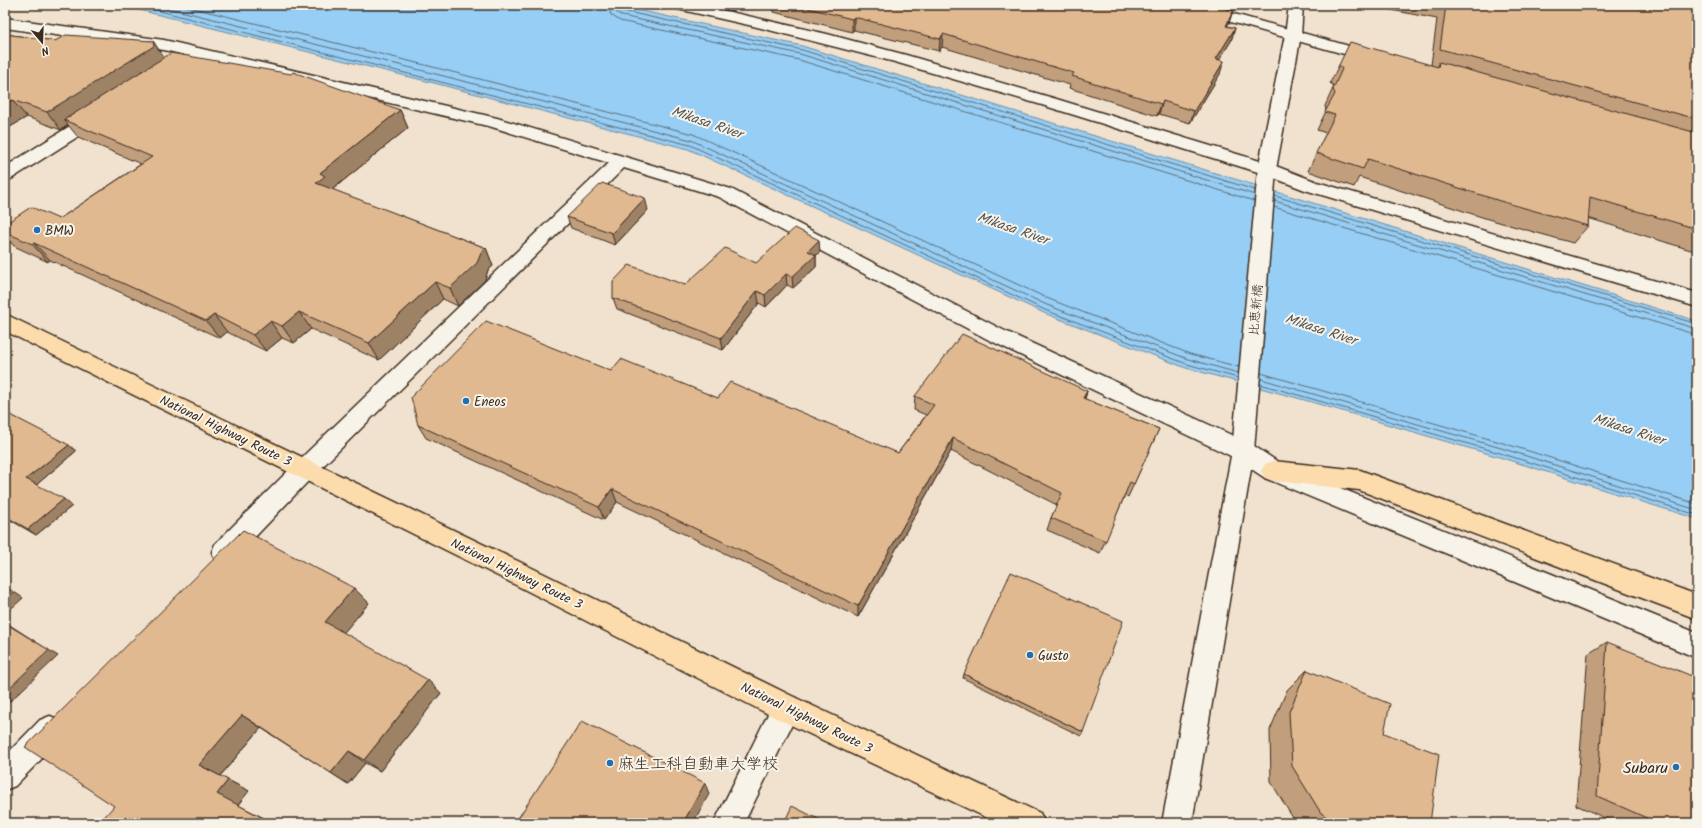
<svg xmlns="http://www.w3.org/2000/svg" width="1702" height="828" font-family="Kalam,'Klee One',sans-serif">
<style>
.water{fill:#96cef5;stroke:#728c9f}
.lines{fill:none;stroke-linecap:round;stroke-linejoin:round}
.shore{stroke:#5f6c74;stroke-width:1}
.street-casing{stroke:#3b2a1e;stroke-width:3}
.secondary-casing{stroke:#3b2a1e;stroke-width:3}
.highway-casing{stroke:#3b2a1e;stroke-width:3}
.street{fill:#f7f3e8;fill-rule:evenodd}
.secondary{fill:#f7f3e8;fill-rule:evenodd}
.highway{fill:#fcdcac;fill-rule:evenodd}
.wall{fill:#c19f7d;stroke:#3b2a1e}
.shaded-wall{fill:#9d8266;stroke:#3b2a1e}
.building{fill:#e0b991;stroke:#3b2a1e}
.poi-dot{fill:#1f6fb2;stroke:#f7f3e8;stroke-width:1.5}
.labels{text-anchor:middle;stroke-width:4;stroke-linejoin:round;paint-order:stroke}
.poi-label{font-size:13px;fill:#3b2a1e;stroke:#f7f3e8;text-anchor:start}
.street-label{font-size:13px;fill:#3b2a1e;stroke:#f7f3e8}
.water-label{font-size:14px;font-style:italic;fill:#525354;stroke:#f7f3e8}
.near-poi-label{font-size:16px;fill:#3b2a1e;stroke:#f7f3e8;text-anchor:start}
</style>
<rect width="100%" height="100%" fill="#f0e2ce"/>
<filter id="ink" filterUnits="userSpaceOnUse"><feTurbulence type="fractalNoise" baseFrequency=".025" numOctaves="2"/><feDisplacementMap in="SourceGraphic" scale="8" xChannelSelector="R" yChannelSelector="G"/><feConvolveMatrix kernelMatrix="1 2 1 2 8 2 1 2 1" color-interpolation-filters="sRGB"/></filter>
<g filter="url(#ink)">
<polygon class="water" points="119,5 615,5 802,46 1697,321 1697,519 1499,457 1301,399 1186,368 1044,313 688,149 426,81"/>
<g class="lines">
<g class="shore">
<polyline points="136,5 690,145 1045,310 1187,364 1238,378"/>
<polyline points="156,5 428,72 691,140 1047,305 1188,359 1238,373"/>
<polyline points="181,5 429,66 693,134 1049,299 1190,354 1239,367"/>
<polyline points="608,5 611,15 620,21 799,60 1254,201"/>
<polyline points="614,5 616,12 622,16 800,54 1255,195"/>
<polyline points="619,5 623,11 802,50 1255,190"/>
<polyline points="1275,196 1697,324"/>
<polyline points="1275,201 1697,329"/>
<polyline points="1274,207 1697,335"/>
<polyline points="1261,373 1503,443 1697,504"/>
<polyline points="1261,379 1501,448 1697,510"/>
<polyline points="1260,384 1500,453 1697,515"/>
</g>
<defs>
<g id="street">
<polygon points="671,5 699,5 827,34 906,55 1053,98 1273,165 1317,182 1697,293 1697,307 1305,190 1261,173 1042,105 895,62 753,26 673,8"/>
<polygon points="1179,5 1202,5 1381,55 1383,58 1381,61 1369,61 1181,8"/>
<polygon points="5,18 164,40 497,118 731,189 1003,330 1251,444 1281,464 1697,633 1697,658 1265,478 1235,458 989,340 719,197 624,168 313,476 233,560 224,563 215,560 212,552 215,544 297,462 609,163 492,127 164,50 5,28"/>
<polygon points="98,111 104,112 106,116 104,120 11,179 5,181 5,167 92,112"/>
<polygon points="786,695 796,698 800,708 744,823 714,823 776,698"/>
<polygon points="50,716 60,720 64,730 60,740 15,786 5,790 5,756 40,720"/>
</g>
<polygon id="secondary" points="1289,5 1303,5 1301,35 1276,169 1254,451 1192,823 1162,823 1232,451 1258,169 1285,35"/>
<g id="highway">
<polygon points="5,314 524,564 796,698 1040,813 1045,823 998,823 776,718 506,580 5,331"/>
<polygon points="1273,461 1360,470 1368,473 1697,595 1697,619 1359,490 1273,481 1265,478 1261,471 1265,464"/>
</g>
</defs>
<use href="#street" class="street-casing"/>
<use href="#secondary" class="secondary-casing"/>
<use href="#highway" class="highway-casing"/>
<use href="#street" class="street"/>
<use href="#secondary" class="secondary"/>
<use href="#highway" class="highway"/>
</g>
<g class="wall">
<polygon points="773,5 1237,5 1234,12 1232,12 1227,26 1235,28 1231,41 1219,60 1220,74 1190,123 1159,114 1157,116 1069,88 1070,85 942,47 939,51 854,30 852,32 774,12"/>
<polygon points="1366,5 1697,5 1697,252 1588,218 1588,226 1573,243 1488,219 1359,177 1354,187 1308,171 1326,133 1317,130 1326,111 1325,106 1334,86 1330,83 1339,65 1431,65 1437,19"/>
<polygon points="5,34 55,41 153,41 164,58 400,110 408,128 333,189 333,190 486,248 493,266 488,270 485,280 458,306 443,299 379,360 311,329 294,343 282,338 266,351 227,332 220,338 50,260 48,262 14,246 5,236 5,224 59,219 141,164 78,137 68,125 61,130 27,117 5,130"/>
<polygon points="648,210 615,245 571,228 567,217"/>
<polygon points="820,252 816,256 816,267 793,288 787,285 766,307 759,303 723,350 617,309 613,298 685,285 756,263"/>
<polygon points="611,371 718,398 898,453 926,415 914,410 915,396 1087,391 1085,399 1159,429 1128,497 1125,495 1100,553 1047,530 1051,518 1057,505 951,451 858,617 617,502 604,520 426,438 418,425"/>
<polygon points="5,412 76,451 36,485 72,506 36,535 5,517"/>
<polygon points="354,588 369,603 343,633 441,693 380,771 365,763 348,784 261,728 220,776 249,791 99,823"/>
<polygon points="1607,642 1697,823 1616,823 1576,805 1588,654"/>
<polygon points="1307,670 1384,733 1430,823 1296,823 1271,782 1270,730 1287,690"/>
<polygon points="964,674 1083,732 1081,736 963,678"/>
</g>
<g class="shaded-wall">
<polygon points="1233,11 1229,23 1222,38 1226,26"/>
<polygon points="854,17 854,30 852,32 852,19"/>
<polygon points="1235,28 1231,41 1212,72 1216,59"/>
<polygon points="943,34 942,47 939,51 940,39"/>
<polygon points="153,41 165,59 64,120 68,125 61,130 47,112"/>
<polygon points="1224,61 1220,74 1190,123 1194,111"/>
<polygon points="12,100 27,117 5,130 5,104"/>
<polygon points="1163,101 1159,114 1157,116 1161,104"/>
<polygon points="400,110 408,128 333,189 335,193 316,183 320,173"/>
<polygon points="645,198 648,210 615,245 612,233"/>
<polygon points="819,240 820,252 816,256 816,267 793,288 792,277 808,251"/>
<polygon points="34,243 50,260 48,262 32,244"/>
<polygon points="486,248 493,266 488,270 485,280 458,306 450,288"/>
<polygon points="786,274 787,285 766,307 765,295"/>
<polygon points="435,282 443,299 379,360 369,343"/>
<polygon points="757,291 759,303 723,350 721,338"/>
<polygon points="299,312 311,329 294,343 282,326"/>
<polygon points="214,315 227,332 220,338 206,321"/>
<polygon points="270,321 282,338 266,351 253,335"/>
<polygon points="1087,391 1083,405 1083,398"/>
<polygon points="953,438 951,451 858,617 858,606"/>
<polygon points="69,445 76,451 35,486 26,479"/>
<polygon points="612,489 617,502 604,520 599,507"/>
<polygon points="64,499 72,506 36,535 28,529"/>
<polygon points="354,588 369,603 340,637 325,622"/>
<polygon points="14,592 23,598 5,614 5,600"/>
<polygon points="5,622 58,656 5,706"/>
<polygon points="428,680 441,693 380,771 364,760"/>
<polygon points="242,715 261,728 220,776 199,765"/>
<polygon points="349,751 365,763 348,784 331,773"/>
<polygon points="228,780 249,791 238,805 274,823 265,823 217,794"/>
<polygon points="705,783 709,794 693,823 683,823"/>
</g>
<g class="building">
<polygon points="796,5 1213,5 1233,11 1226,26 1235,28 1216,59 1224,61 1194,111 1163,101 1161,104 1072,76 1074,73 943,34 940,39 854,17 852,19"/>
<polygon points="1446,5 1697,5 1697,119 1440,49"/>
<polygon points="5,34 55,41 66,35 153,41 154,46 47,112 12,100 5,104"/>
<polygon points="1350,42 1438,67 1439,62 1697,133 1697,229 1590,197 1588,226 1500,201 1368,159 1363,169 1316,153 1335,115 1325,112 1335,94 1333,89 1342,69 1339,65"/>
<polygon points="171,53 291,74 293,72 400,110 320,173 325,176 316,183 486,248 481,253 477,263 450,288 435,282 369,343 299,312 282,326 270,321 253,335 214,315 206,321 34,243 32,244 5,232 5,224 31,207 59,219 152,157 64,120"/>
<polygon points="602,183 645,198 612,233 567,217"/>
<polygon points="795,228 819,240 808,251 816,255 792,277 786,274 765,295 757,291 721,338 613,298 613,282 629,265 685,285 725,248 756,263"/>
<polygon points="486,321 611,371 621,359 718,398 730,382 898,453 934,405 915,396 962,334 1087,391 1083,398 1159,429 1134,484 1130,482 1106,541 1051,518 1062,493 953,438 858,606 612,489 599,507 418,425 411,397"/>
<polygon points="5,412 69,445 26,479 64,499 28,529 5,516"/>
<polygon points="243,530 354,588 325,622 428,680 364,760 349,751 331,773 242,715 199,765 228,780 217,794 267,820 265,823 99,823 114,806 25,747"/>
<polygon points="1011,572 1123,621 1083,732 964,674"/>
<polygon points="5,587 14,592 5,600"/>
<polygon points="5,623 49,650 5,692"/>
<polygon points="1607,642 1697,678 1697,823 1658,823 1597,796"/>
<polygon points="1307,670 1390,704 1384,733 1439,754 1430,823 1335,823 1321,813 1292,766 1289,712"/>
<polygon points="582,721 705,783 683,823 515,823"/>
<polygon points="792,806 826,823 784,823"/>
</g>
</g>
<g class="poi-dot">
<circle cx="37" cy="230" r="4"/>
<circle cx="466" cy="401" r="4"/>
<circle cx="1030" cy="655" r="4"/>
<circle cx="610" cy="763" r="4"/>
<circle cx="1676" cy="767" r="4"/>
</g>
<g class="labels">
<g class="poi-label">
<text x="45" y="235">BMW</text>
<text x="474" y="406">Eneos</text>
<text x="1038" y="660">Gusto</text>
</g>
<g class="street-label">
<text transform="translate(1255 310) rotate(-85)" y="5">比恵新橋</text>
<text transform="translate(226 430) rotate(26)" y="5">National Highway Route 3</text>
<text transform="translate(517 573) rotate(26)" y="5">National Highway Route 3</text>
<text transform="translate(807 717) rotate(26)" y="5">National Highway Route 3</text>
</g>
<g class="water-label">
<text transform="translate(707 122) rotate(19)" y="5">Mikasa River</text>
<text transform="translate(1013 228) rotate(19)" y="5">Mikasa River</text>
<text transform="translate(1321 329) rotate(18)" y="5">Mikasa River</text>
<text transform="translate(1629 429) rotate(18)" y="5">Mikasa River</text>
</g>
<g class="near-poi-label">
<text x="618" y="769">麻生工科自動車大学校</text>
<text x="1668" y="773" text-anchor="end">Subaru</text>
</g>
</g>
<rect width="1702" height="828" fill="none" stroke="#f7f3e8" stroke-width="20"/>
<rect x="10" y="10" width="1682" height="808" fill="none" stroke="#3b2a1e" stroke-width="1.5" filter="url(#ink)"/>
<g transform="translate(42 42) rotate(161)" stroke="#f7f3e8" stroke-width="3" paint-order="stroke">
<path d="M0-3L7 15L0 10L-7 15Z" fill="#3b2a1e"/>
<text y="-6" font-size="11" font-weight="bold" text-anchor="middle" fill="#3b2a1e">N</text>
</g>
</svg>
